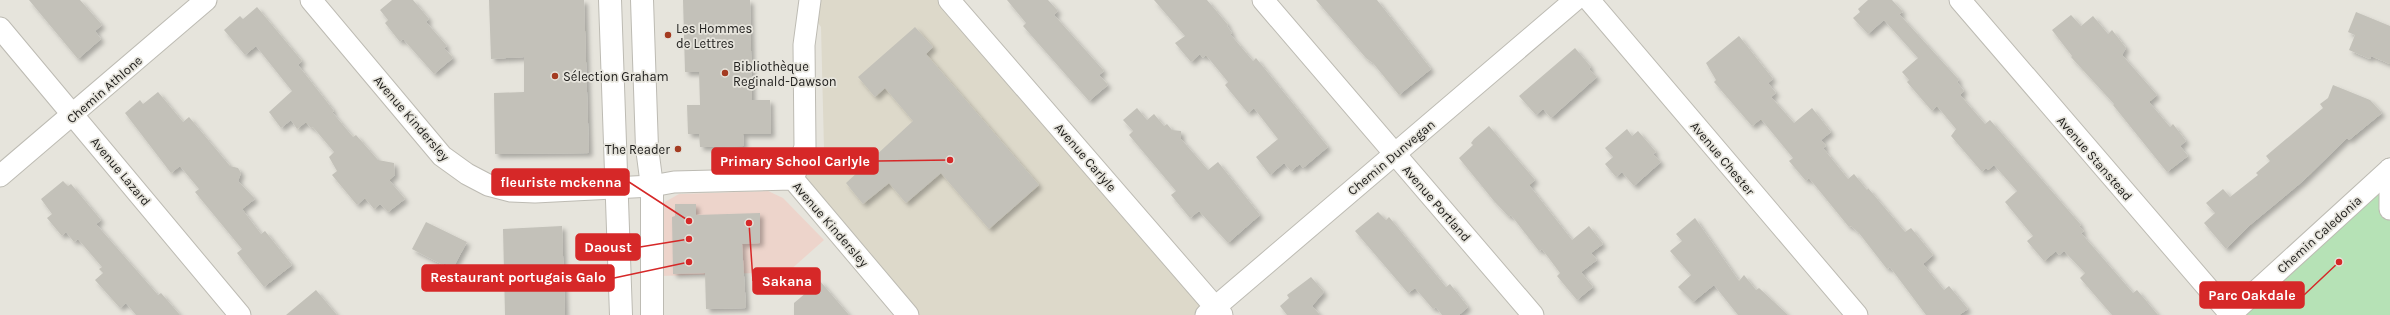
<svg xmlns="http://www.w3.org/2000/svg" width="2390" height="315" font-family="Karla,sans-serif">
<style>
.commercial{fill:#edd4cb}
.built{fill:#ddd9ca}
.green{fill:#b6e2b6}
.building{fill:#c3c1b9;filter:url(#shadow)}
.lines{fill:none;stroke-linecap:round;stroke-linejoin:round}
.street-casing{stroke:#bdbbb3;stroke-width:23}
.secondary-casing{stroke:#bdbbb3;stroke-width:24}
.street{stroke:#fff;stroke-width:21}
.secondary{stroke:#fff;stroke-width:22}
.poi-dot{fill:#a43b21;stroke:#e6e4dc;stroke-width:1.5}
.labels{text-anchor:middle;stroke-width:3.5;stroke-linejoin:round;paint-order:stroke}
.poi-label{font-size:13px;fill:#22211f;stroke:#e6e4dc;text-anchor:start}
.street-label{font-size:13px;fill:#22211f;stroke:#e6e4dc}
.leader{fill:none;stroke:#d62828;stroke-width:1.5}
.callout-dot{fill:#d62828;stroke:#e6e4dc;stroke-width:1.5}
.callout{fill:#d62828;stroke:#d62828;stroke-width:1.5}
.callout-label{font-size:14px;text-anchor:middle;font-weight:bold;fill:#fff}
</style>
<defs>
<filter id="shadow"><feDropShadow dx="3.5" dy="3.5" stdDeviation="2" flood-color="#0004"/></filter>
</defs>
<rect width="100%" height="100%" fill="#e6e4dc"/>
<polygon class="commercial" points="768,191 783,198 824,240 788,272 660,276 659,210 665,202 679,194"/>
<polygon class="built" points="810,0 949,0 1215,307 1206,315 908,315 793,179 824,149 821,27 808,9"/>
<polygon class="green" points="2390,169 2390,315 2231,315"/>
<g class="building">
<polygon points="29,0 80,0 102,25 95,31 101,39 78,59"/>
<polygon points="392,0 413,0 429,19 426,22 447,46 444,48 453,58 434,74 403,39 400,42 385,23 388,20 380,10"/>
<polygon points="489,0 584,0 589,153 495,154 494,93 524,92 524,57 491,59"/>
<polygon points="683,0 750,0 752,100 770,100 771,134 743,134 744,146 700,147 699,134 688,134 687,105 700,105 699,72 685,72"/>
<polygon points="1007,0 1048,0 1058,11 1054,15 1104,71 1099,75 1108,85 1089,101 1023,26 1026,23"/>
<polygon points="1154,0 1207,0 1228,25 1227,26 1232,33 1230,34 1253,61 1256,58 1328,147 1303,168 1300,164 1291,171 1284,163 1270,175 1256,157 1278,139 1254,108 1248,113 1225,85 1228,82 1206,55 1203,58 1200,54 1191,62 1175,43 1185,36"/>
<polygon points="1316,0 1377,0 1431,69 1399,95 1373,63 1366,58"/>
<polygon points="1868,0 1892,0 1903,12 1899,14 1959,80 1957,82 1964,91 1960,95 1985,124 1990,120 2081,225 2079,226 2084,231 2081,233 2133,293 2137,290 2158,315 2112,315 2080,278 2085,273 2064,251 2059,255 2056,251 2044,261 2027,241 2033,236 2005,202 2017,191 1994,165 1988,170 1986,168 1982,172 1951,136 1956,129 1937,106 1932,111 1907,82 1909,80 1902,72 1918,58 1884,20 1868,34 1853,18 1860,12 1858,9"/>
<polygon points="257,7 302,61 298,65 334,111 332,112 353,137 356,135 378,160 394,163 395,175 389,180 405,199 388,212 380,204 374,209 365,198 357,205 332,175 337,171 329,157 334,152 313,127 311,128 306,122 297,129 291,120 281,128 269,112 292,91 256,46 245,55 224,30 240,16 243,19"/>
<polygon points="2356,12 2390,26 2390,64 2371,56 2370,59 2349,50 2355,35 2348,32"/>
<polygon points="2071,15 2081,26 2093,16 2108,34 2112,30 2126,48 2122,55 2157,95 2149,102 2170,127 2173,124 2186,141 2180,146 2188,156 2167,172 2113,105 2114,104 2071,57 2072,56 2052,30"/>
<polygon points="915,27 933,47 926,54 1039,185 989,229 941,173 906,203 889,183 863,204 846,183 913,121 885,88 875,97 858,77"/>
<polygon points="1739,36 1773,79 1768,83 1776,93 1771,97 1794,123 1812,108 1831,132 1821,140 1826,146 1823,148 1848,179 1854,174 1867,190 1868,188 1905,232 1911,228 1933,255 1923,264 1944,290 1949,286 1968,309 1959,315 1926,315 1890,267 1887,269 1859,233 1851,226 1849,227 1809,178 1806,181 1789,161 1793,158 1761,119 1752,126 1714,82 1716,80 1706,63"/>
<polygon points="1575,48 1591,67 1589,69 1597,77 1551,118 1543,109 1536,115 1519,96"/>
<polygon points="2333,85 2370,100 2382,113 2349,140 2347,138 2303,181 2250,225 2226,249 2204,223 2215,213 2206,203 2223,189 2230,197 2258,175 2256,173 2270,161 2266,156 2323,108 2320,104 2328,98"/>
<polygon points="158,92 183,122 189,117 230,166 238,168 241,173 238,181 255,199 242,209 261,234 265,231 292,265 264,287 237,253 242,249 195,192 199,189 180,166 171,173 125,113 140,100 143,104"/>
<polygon points="1137,108 1147,120 1154,114 1164,126 1167,124 1172,130 1181,131 1181,139 1208,170 1218,162 1260,215 1228,243 1199,211 1190,218 1171,195 1176,191 1129,135 1133,131 1123,120"/>
<polygon points="1489,126 1535,180 1529,185 1572,240 1589,226 1603,244 1591,253 1597,260 1581,272 1593,287 1577,300 1557,276 1560,273 1542,249 1539,251 1511,215 1509,217 1494,201 1459,158 1473,145 1471,143 1474,139"/>
<polygon points="1627,129 1632,136 1638,131 1656,152 1653,154 1661,162 1634,186 1622,172 1616,177 1605,164 1613,157 1605,148"/>
<polygon points="63,181 68,186 71,184 101,220 96,224 158,295 161,293 180,315 136,315 126,303 120,308 95,280 103,273 99,269 102,267 78,239 74,242 66,232 62,236 47,218 52,214 41,199"/>
<polygon points="675,204 696,204 696,215 760,213 760,243 742,244 746,308 706,309 705,273 673,274 672,217 675,216"/>
<polygon points="1378,212 1386,220 1389,217 1446,287 1450,284 1468,307 1459,315 1442,315 1436,307 1433,309 1415,288 1408,293 1355,231"/>
<polygon points="1695,218 1739,281 1744,275 1756,290 1759,288 1788,315 1738,315 1714,285 1693,302 1678,287 1691,275 1670,251 1682,241 1676,234"/>
<polygon points="426,222 467,242 453,268 444,263 443,265 412,249"/>
<polygon points="562,226 565,315 505,315 503,229"/>
<polygon points="1311,277 1324,292 1312,306 1320,315 1287,315 1280,306 1289,298 1287,295"/>
<polygon points="820,281 849,315 794,315 794,303"/>
<polygon points="316,290 337,315 286,315"/>
</g>
<g class="lines">
<defs>
<g id="street">
<polyline points="311,0 442,156 467,174 488,185 511,191 535,192 652,186 674,182 793,179 908,315"/>
<polyline points="949,0 1222,315"/>
<polyline points="1263,0 1533,315"/>
<polyline points="1589,0 1857,315"/>
<polyline points="1960,0 2231,315"/>
<polyline points="0,28 240,315"/>
<polyline points="2390,169 2390,209"/>
<polyline points="0,176 206,0"/>
<polyline points="793,179 805,147 804,45 810,0"/>
<polyline points="1206,315 1575,0"/>
<polyline points="2230,315 2390,169"/>
</g>
<g id="secondary">
<polyline points="610,0 621,315"/>
<polyline points="642,0 647,148 652,186 652,315"/>
</g>
</defs>
<use href="#street" class="street-casing"/>
<use href="#secondary" class="secondary-casing"/>
<use href="#street" class="street"/>
<use href="#secondary" class="secondary"/>
</g>
<g class="poi-dot">
<circle cx="668" cy="35" r="4"/>
<circle cx="725" cy="73" r="4"/>
<circle cx="555" cy="76" r="4"/>
<circle cx="678" cy="149" r="4"/>
</g>
<g class="labels">
<g class="poi-label">
<text x="676" y="33">Les Hommes<tspan x="676" dy="15">de Lettres</tspan></text>
<text x="733" y="71">Bibliothèque<tspan x="733" dy="15">Reginald-Dawson</tspan></text>
<text x="563" y="81">Sélection Graham</text>
<text x="670" y="154" text-anchor="end">The Reader</text>
</g>
<g class="street-label">
<text transform="translate(104 89) rotate(-41)" y="5">Chemin Athlone</text>
<text transform="translate(412 118) rotate(49)" y="5">Avenue Kindersley</text>
<text transform="translate(1086 157) rotate(49)" y="5">Avenue Carlyle</text>
<text transform="translate(1391 157) rotate(-40)" y="5">Chemin Dunvegan</text>
<text transform="translate(1723 158) rotate(50)" y="5">Avenue Chester</text>
<text transform="translate(2095 158) rotate(49)" y="5">Avenue Stanstead</text>
<text transform="translate(121 171) rotate(50)" y="5">Avenue Lazard</text>
<text transform="translate(1437 203) rotate(49)" y="5">Avenue Portland</text>
<text transform="translate(831 224) rotate(49)" y="5">Avenue Kindersley</text>
<text transform="translate(2319 234) rotate(-42)" y="5">Chemin Caledonia</text>
</g>
</g>
<path class="leader" d="M950 160L878 161M689 221L629 182M689 239L640 247M689 262L614 278M749 223L753 281M2339 262L2304 295"/>
<g class="callout-dot">
<circle cx="950" cy="160" r="4"/>
<circle cx="689" cy="221" r="4"/>
<circle cx="689" cy="239" r="4"/>
<circle cx="689" cy="262" r="4"/>
<circle cx="749" cy="223" r="4"/>
<circle cx="2339" cy="262" r="4"/>
</g>
<g class="callout">
<rect x="712" y="148" width="166" height="26" rx="4"/>
<rect x="492" y="169" width="137" height="26" rx="4"/>
<rect x="576" y="234" width="64" height="26" rx="4"/>
<rect x="422" y="265" width="192" height="26" rx="4"/>
<rect x="753" y="268" width="67" height="26" rx="4"/>
<rect x="2200" y="282" width="104" height="26" rx="4"/>
</g>
<g class="callout-label">
<text x="795" y="166">Primary School Carlyle</text>
<text x="561" y="187">fleuriste mckenna</text>
<text x="608" y="252">Daoust</text>
<text x="518" y="282">Restaurant portugais Galo</text>
<text x="787" y="286">Sakana</text>
<text x="2252" y="300">Parc Oakdale</text>
</g>
</svg>
